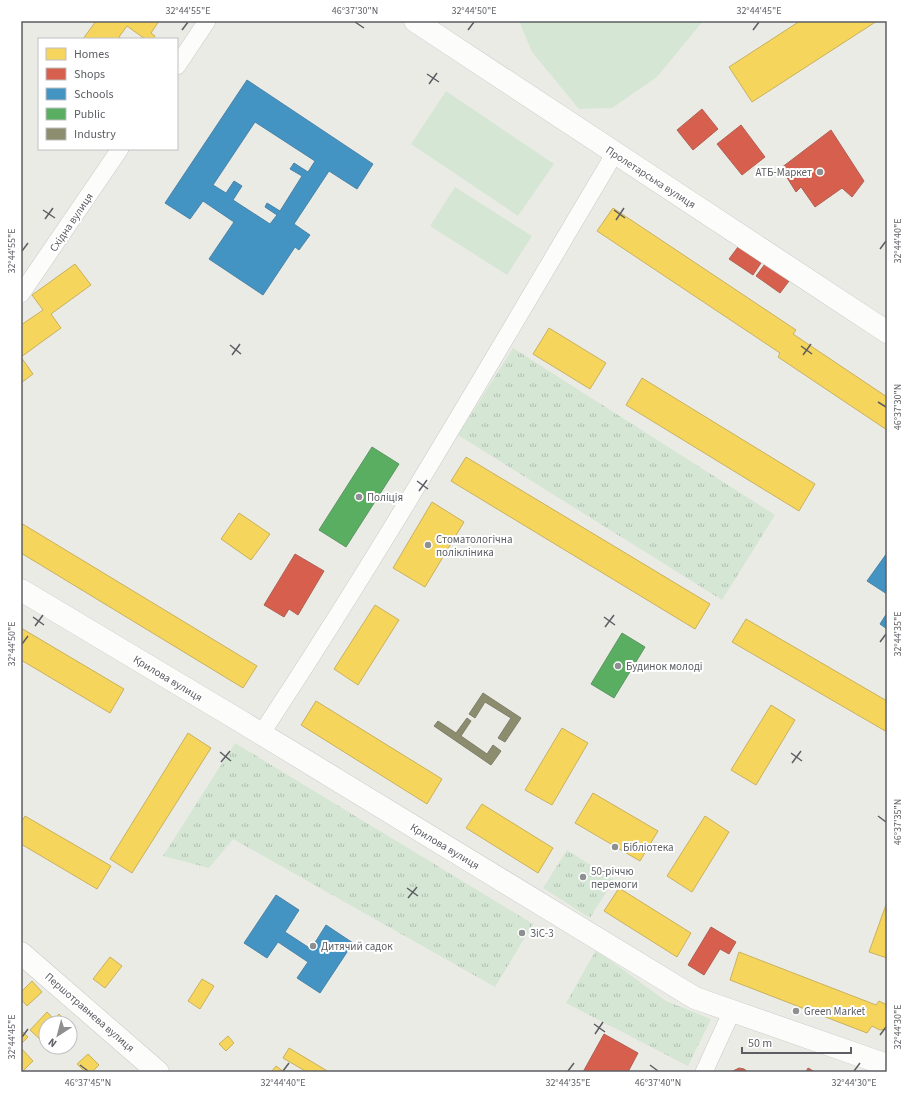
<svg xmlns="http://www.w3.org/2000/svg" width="908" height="1093" font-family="'Source Sans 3',sans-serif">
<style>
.grass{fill:#d5e6d4}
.park{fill:url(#park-tufts)}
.homes{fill:#f6d55c;stroke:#c8b15e}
.shops{fill:#d6604d;stroke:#b15f54}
.schools{fill:#4393c3;stroke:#4a83a6;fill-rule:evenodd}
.public{fill:#5aae61;stroke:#5b9662}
.industry{fill:#8c8c6e;stroke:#7e7e6b}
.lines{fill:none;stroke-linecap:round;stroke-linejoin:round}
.street-casing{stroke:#c8c9c8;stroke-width:18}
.secondary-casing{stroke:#c9c9c9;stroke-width:23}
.street{stroke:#fcfcfb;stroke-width:17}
.secondary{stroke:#fcfcfb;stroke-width:22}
.ticks{fill:none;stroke:#5c5e63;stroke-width:1.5}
.poi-dot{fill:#8e8f91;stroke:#fff;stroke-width:1.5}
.labels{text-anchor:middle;stroke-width:4;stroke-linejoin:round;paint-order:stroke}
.poi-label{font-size:11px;fill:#5c5e63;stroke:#fff;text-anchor:start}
.street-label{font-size:11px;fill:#5c5e63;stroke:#fff}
.neatline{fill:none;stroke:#5c5e63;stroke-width:1.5}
.ticks-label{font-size:10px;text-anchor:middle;fill:#5c5e63}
</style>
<defs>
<pattern id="park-tufts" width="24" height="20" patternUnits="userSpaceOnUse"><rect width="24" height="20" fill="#d5e6d4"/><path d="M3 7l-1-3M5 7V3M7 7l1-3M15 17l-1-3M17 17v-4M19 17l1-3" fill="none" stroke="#b0beb0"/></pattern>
</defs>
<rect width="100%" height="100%" fill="#ebebe6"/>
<g class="grass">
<polygon points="519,21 703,21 657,77 612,108 579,109 532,52"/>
<polygon points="446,91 554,164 518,216 411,144"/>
<polygon points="455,187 532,236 507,275 430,226"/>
</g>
<g class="park">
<polygon points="513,348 775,515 722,600 458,435"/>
<polygon points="235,743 533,924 495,987 233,839 209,868 163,856"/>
<polygon points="567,850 614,880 590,918 543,888"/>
<polygon points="596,950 666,1001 711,1019 688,1066 566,1003"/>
</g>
<g class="homes">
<polygon points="96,21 159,21 151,33 155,36 153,39 145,39 127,26 119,37 122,39 83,39"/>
<polygon points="800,21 877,21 752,102 729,67"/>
<polygon points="613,208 796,330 793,334 887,397 887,430 778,357 780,353 597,231"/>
<polygon points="75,264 91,285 51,314 61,328 21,357 33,374 21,383 21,325 43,310 32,295"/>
<polygon points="549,328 606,363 590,389 533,354"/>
<polygon points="642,378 815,484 799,511 626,405"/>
<polygon points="466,457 710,604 695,629 451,481"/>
<polygon points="432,502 464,522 425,587 393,568"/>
<polygon points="239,513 270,534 251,560 221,539"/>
<polygon points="21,523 257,666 243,688 21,553"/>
<polygon points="375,605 399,620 358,685 334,669"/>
<polygon points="746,619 887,701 887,732 732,642"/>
<polygon points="21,628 124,689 110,713 21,660"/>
<polygon points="316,701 442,779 427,804 301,725"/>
<polygon points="771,705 795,720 756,785 731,770"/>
<polygon points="562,728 588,743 552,805 525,790"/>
<polygon points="188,733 211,748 132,873 110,859"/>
<polygon points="593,793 658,831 640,861 575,823"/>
<polygon points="482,804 553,848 538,873 466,828"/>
<polygon points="25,816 111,866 97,889 21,844 21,823"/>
<polygon points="705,816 729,832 692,892 667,876"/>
<polygon points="619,888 691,933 677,957 604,911"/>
<polygon points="887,902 887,958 869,952"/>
<polygon points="739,952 876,1005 879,1001 887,1005 887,1029 880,1030 872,1026 867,1033 730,980"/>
<polygon points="110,957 122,966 105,988 93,979"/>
<polygon points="202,979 214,986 200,1009 188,1001"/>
<polygon points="32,981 42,992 27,1006 21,999 21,992"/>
<polygon points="47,1012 54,1019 59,1014 66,1021 64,1023 46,1023 46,1041 44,1043 30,1030"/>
<polygon points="21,1030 28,1037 21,1044"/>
<polygon points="228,1036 234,1043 226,1051 219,1044"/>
<polygon points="21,1048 33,1061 22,1072 21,1072"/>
<polygon points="289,1048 329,1072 307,1072 283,1058"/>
<polygon points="88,1054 99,1065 92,1072 85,1072 77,1064"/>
<polygon points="276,1066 284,1072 271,1072"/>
</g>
<g class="shops">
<polygon points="702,109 718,129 693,150 677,130"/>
<polygon points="741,125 765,157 742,175 717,144"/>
<polygon points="831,130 864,181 852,197 842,188 815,207 801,187 796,192 781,168"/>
<polygon points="738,247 761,263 753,275 729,259"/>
<polygon points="765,264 789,281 780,293 756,276"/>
<polygon points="295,554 324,571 298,615 289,609 284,617 264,605"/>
<polygon points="711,927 736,942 729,954 720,949 704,975 688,965"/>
<polygon points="604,1034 638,1053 628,1072 583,1072"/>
<polygon points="739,1068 744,1069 748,1072 731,1072"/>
<polygon points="808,1068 815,1072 806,1072"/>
</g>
<g class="schools">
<path d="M247,80L373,164L357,189L329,171L294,224L310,235L299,250L295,247L263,295L209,259L234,222L203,201L190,219L165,203ZM255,122L315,161L308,172L294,163L290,169L302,176L280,211L267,203L265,207L277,215L270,224L233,200L242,186L234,181L226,193L213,185Z"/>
<polygon points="887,553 887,594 867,581"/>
<polygon points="887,613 887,629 880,624"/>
<polygon points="276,895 299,910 285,932 311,949 326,925 353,943 320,993 297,978 308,962 278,942 267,958 244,943"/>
</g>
<g class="public">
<polygon points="372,447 399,464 346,547 319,530"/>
<polygon points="622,633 645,647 614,698 591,684"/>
</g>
<g class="industry">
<polygon points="483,693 521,718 505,742 498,738 511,718 485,702 475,718 469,714"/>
<polygon points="467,718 471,721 461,736 487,754 493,745 501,751 491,765 434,726 438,721 456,733"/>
</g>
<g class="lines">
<defs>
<g id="street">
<polyline points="177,66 207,21"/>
<polyline points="21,294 120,149"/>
<path d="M261,734C386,545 499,348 615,153"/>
<polyline points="704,1072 732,1011"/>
</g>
<g id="secondary">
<polyline points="415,21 887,332"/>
<polyline points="21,590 242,722 695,998 887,1065"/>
<polyline points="21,953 158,1072"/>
</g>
</defs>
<use href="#street" class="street-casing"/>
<use href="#secondary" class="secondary-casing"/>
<use href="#street" class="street"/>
<use href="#secondary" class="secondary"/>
</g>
<path class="ticks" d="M355,22L364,28M182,30L188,22M468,30L474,22M753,30L759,22M427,74L439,82M429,84L437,73M43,210L55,218M614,210L625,218M45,219L53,208M616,220L624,208M880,249L886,241M22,251L28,243M230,345L241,354M801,346L812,354M232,355L240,344M803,355L811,344M878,402L886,407M417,481L428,489M419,491L427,480M33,617L44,625M604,617L615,625M35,626L43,615M605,627L614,615M880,642L886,634M22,644L28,636M220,752L231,761M791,753L802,761M221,762L230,751M792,763L801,751M878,816L886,822M407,888L418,896M408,898L417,887M594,1024L605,1032M595,1034L603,1022M880,1035L886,1027M22,1037L28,1029M80,1065L88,1071M650,1065L658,1071M283,1071L289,1063M568,1071L574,1063M854,1071L860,1063"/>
<g class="poi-dot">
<circle cx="820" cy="172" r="4"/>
<circle cx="359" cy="497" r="4"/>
<circle cx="428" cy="545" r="4"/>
<circle cx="618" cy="666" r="4"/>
<circle cx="615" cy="847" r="4"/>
<circle cx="583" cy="877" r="4"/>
<circle cx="522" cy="933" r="4"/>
<circle cx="313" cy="946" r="4"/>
<circle cx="796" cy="1011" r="4"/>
</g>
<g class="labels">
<g class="poi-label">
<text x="812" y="176" text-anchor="end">АТБ-Маркет</text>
<text x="367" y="501">Поліція</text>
<text x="436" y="543">Стоматологічна<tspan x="436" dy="13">полікліника</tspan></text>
<text x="626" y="670">Будинок молоді</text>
<text x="623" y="851">Бібліотека</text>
<text x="591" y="875">50-річчю<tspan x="591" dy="13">перемоги</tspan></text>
<text x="530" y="937">ЗіС-3</text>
<text x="321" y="950">Дитячий садок</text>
<text x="804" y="1015">Green Market</text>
</g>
<g class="street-label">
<text transform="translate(651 177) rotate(33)" y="4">Пролетарська вулиця</text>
<text transform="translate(71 222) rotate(-56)" y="4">Східна вулиця</text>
<text transform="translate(168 678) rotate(31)" y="4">Крилова вулиця</text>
<text transform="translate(445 846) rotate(31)" y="4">Крилова вулиця</text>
<text transform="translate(90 1012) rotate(41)" y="4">Першотравнева вулиця</text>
</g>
</g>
<rect width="908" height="1093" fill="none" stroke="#ffffff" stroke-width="44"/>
<rect x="38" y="38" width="140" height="112" fill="#ffffff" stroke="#bebfc1"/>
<rect x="46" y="48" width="20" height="12" fill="#f6d55c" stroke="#bebfc1"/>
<text x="74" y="58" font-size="12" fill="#5c5e63">Homes</text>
<rect x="46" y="68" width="20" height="12" fill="#d6604d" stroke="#bebfc1"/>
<text x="74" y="78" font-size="12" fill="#5c5e63">Shops</text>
<rect x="46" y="88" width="20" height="12" fill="#4393c3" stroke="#bebfc1"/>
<text x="74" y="98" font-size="12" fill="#5c5e63">Schools</text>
<rect x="46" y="108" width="20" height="12" fill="#5aae61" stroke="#bebfc1"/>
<text x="74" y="118" font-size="12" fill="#5c5e63">Public</text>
<rect x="46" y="128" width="20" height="12" fill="#8c8c6e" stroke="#bebfc1"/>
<text x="74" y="138" font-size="12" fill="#5c5e63">Industry</text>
<g transform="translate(58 1035) rotate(216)"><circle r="19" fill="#ffffff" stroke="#bebfc1"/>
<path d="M0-3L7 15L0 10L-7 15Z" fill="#8e8f91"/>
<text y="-6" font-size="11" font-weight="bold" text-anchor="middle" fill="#5c5e63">N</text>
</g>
<path d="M742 1047v6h109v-6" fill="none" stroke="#5c5e63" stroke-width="2"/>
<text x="748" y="1047" font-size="12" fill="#5c5e63" stroke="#ffffff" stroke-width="3" paint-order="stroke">50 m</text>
<rect x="22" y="22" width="864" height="1049" class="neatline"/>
<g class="ticks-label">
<text x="188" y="14">32°44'55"E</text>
<text x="355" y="14">46°37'30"N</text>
<text x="474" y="14">32°44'50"E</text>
<text x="759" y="14">32°44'45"E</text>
<text transform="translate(897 241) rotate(-90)" y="4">32°44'40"E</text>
<text transform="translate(11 251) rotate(-90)" y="4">32°44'55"E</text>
<text transform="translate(897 407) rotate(-90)" y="4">46°37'30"N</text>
<text transform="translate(897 634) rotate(-90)" y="4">32°44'35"E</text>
<text transform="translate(11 644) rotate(-90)" y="4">32°44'50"E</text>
<text transform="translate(897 822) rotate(-90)" y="4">46°37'35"N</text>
<text transform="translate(897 1027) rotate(-90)" y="4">32°44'30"E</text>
<text transform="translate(11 1037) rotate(-90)" y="4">32°44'45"E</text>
<text x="88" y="1086">46°37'45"N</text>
<text x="283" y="1086">32°44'40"E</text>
<text x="568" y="1086">32°44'35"E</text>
<text x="658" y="1086">46°37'40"N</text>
<text x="854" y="1086">32°44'30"E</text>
</g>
</svg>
